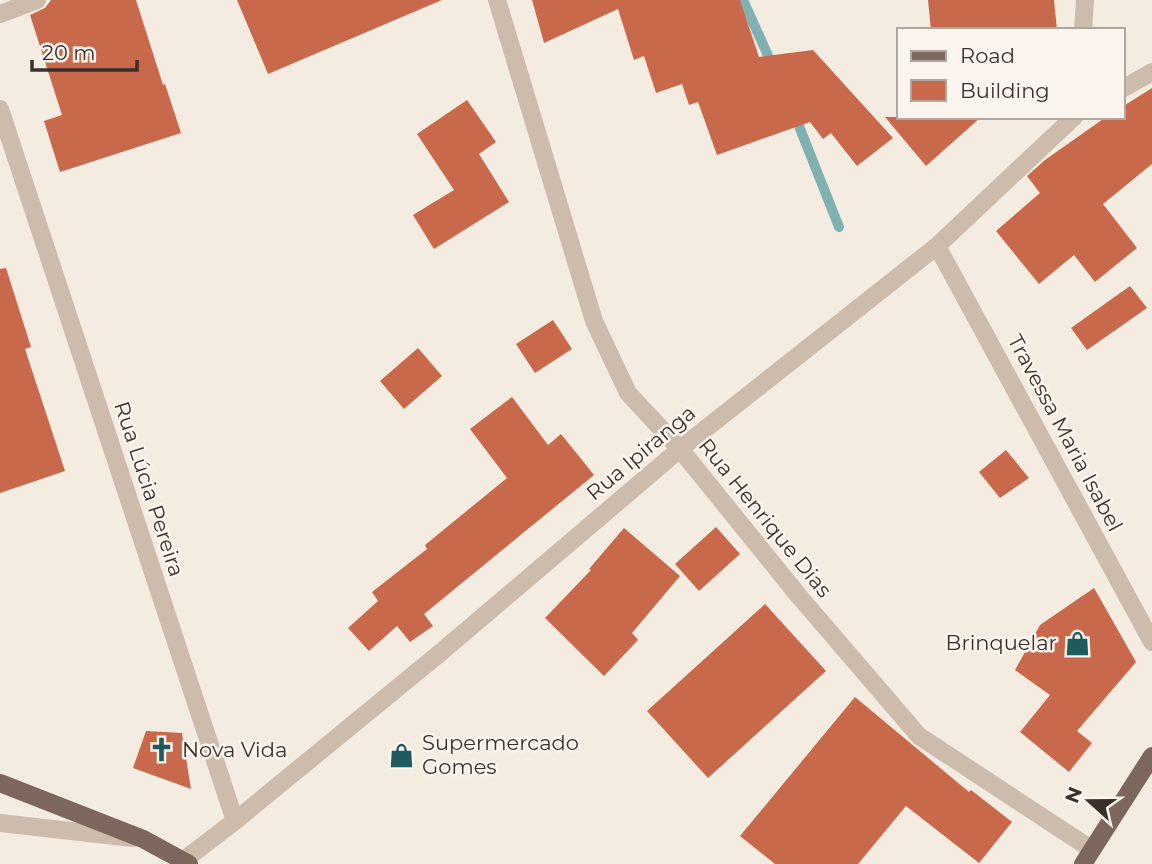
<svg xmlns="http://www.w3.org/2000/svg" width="1152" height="864" font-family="Montserrat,sans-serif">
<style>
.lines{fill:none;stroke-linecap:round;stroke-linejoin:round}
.stream{stroke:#7fb0b2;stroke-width:10}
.building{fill:#c8694b}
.minor{stroke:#cdbbac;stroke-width:18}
.major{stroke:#7d675c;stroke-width:18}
.labels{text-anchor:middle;stroke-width:5;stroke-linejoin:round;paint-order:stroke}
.street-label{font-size:21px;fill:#3b302b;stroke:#fbf5ee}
.poi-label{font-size:21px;fill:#3b302b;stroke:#fbf5ee;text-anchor:start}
</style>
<rect width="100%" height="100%" fill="#f4ebe1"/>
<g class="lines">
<g class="stream">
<polyline points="743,0 774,69"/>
<polyline points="795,116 839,227"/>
</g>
</g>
<g class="building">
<polygon points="51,0 136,0 163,85 165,84 181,133 60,172 44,121 62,115 30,15 45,8"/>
<polygon points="237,0 442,0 268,74"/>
<polygon points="532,0 740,0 759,57 813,50 893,138 857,166 831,133 823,139 810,122 717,155 698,102 689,105 682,84 656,93 644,56 634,60 618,9 544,43"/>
<polygon points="928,0 1054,0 1057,30 931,30"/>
<polygon points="1152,88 1152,164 1103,204 1137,248 1095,282 1074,255 1039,284 996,231 1040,193 1027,176 1045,160 1106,117 1122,117 1122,107"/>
<polygon points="467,100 496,142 479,154 509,202 434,249 413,215 454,190 417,134"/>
<polygon points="885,117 981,117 926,166"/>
<polygon points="6,268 31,347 25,349 65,471 0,493 0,269"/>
<polygon points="1130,286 1147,308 1087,350 1071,328"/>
<polygon points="553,320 572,349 535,373 516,344"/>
<polygon points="418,348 442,376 404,409 380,381"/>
<polygon points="512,397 548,445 561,434 594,475 424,614 433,626 410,642 397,626 369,651 348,628 378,601 372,592 427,549 425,545 507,478 470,429"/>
<polygon points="1006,450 1029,478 1000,498 979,472"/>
<polygon points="716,527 740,554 699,591 675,564"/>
<polygon points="624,528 680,576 632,633 638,640 604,676 545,618 591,570 589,569"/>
<polygon points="1094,588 1136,662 1077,731 1092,743 1069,772 1020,732 1050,695 1015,670 1040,625"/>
<polygon points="765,604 826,671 708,778 647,711"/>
<polygon points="855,697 969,792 971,790 1012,822 979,863 906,806 858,864 775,864 740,836"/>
<polygon points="146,731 182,733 191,789 133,768"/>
</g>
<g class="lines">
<g class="minor">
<polyline points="497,0 594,321 628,393 680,449 798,595 919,736 1091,849"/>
<polyline points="0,14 37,0"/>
<polyline points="1083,30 1085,0"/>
<polyline points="1122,89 1152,72"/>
<polyline points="0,109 235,821 183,861"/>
<polyline points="937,246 1152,642"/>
<polyline points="235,821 440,653 680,449 937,246 1074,117"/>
<polyline points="0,823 133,838"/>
</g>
<g class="major">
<polyline points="0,783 143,839 189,864"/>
<polyline points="1083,864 1152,756"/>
</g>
</g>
<defs>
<symbol id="shop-bare" viewBox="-9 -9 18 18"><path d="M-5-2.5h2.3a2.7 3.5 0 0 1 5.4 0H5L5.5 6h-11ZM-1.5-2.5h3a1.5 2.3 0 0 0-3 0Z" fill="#1f5a5e" stroke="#fbf5ee" stroke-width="2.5" paint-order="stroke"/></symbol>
<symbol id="church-bare" viewBox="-9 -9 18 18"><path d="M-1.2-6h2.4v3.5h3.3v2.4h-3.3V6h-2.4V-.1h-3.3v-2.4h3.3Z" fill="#1f5a5e" stroke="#fbf5ee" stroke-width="2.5" paint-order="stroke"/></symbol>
</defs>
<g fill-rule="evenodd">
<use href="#shop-bare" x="1060" y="626" width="35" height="35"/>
<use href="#church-bare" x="144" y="732" width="35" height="35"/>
<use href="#shop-bare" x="384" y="738" width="35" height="35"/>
</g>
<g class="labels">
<g class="street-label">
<text transform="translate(1065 433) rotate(62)" y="7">Travessa Maria Isabel</text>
<text transform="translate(641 453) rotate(-40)" y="7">Rua Ipiranga</text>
<text transform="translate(149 489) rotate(72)" y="7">Rua Lúcia Pereira</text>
<text transform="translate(765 518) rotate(51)" y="7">Rua Henrique Dias</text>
</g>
<g class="poi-label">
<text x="1057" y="650" text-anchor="end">Brinquelar</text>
<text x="422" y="750">Supermercado<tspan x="422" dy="24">Gomes</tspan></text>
<text x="182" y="757">Nova Vida</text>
</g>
</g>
<rect x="897" y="28" width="228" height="91" fill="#fbf5ee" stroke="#aea6a0" stroke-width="2"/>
<rect x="911" y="51" width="35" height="10" fill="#7d675c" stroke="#aea6a0" stroke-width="2"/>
<text x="960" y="63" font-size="21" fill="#3b302b">Road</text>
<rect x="911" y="80" width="35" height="21" fill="#c8694b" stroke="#aea6a0" stroke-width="2"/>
<text x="960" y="98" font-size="21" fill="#3b302b">Building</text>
<g transform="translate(1089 801) rotate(291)" stroke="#fbf5ee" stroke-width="5" paint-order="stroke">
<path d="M0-5L12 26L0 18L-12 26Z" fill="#3b302b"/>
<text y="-10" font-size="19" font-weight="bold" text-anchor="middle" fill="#3b302b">N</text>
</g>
<path d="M32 60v10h105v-10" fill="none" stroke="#3b302b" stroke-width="3.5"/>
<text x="42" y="60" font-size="21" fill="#3b302b" stroke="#fbf5ee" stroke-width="5" paint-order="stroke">20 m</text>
</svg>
